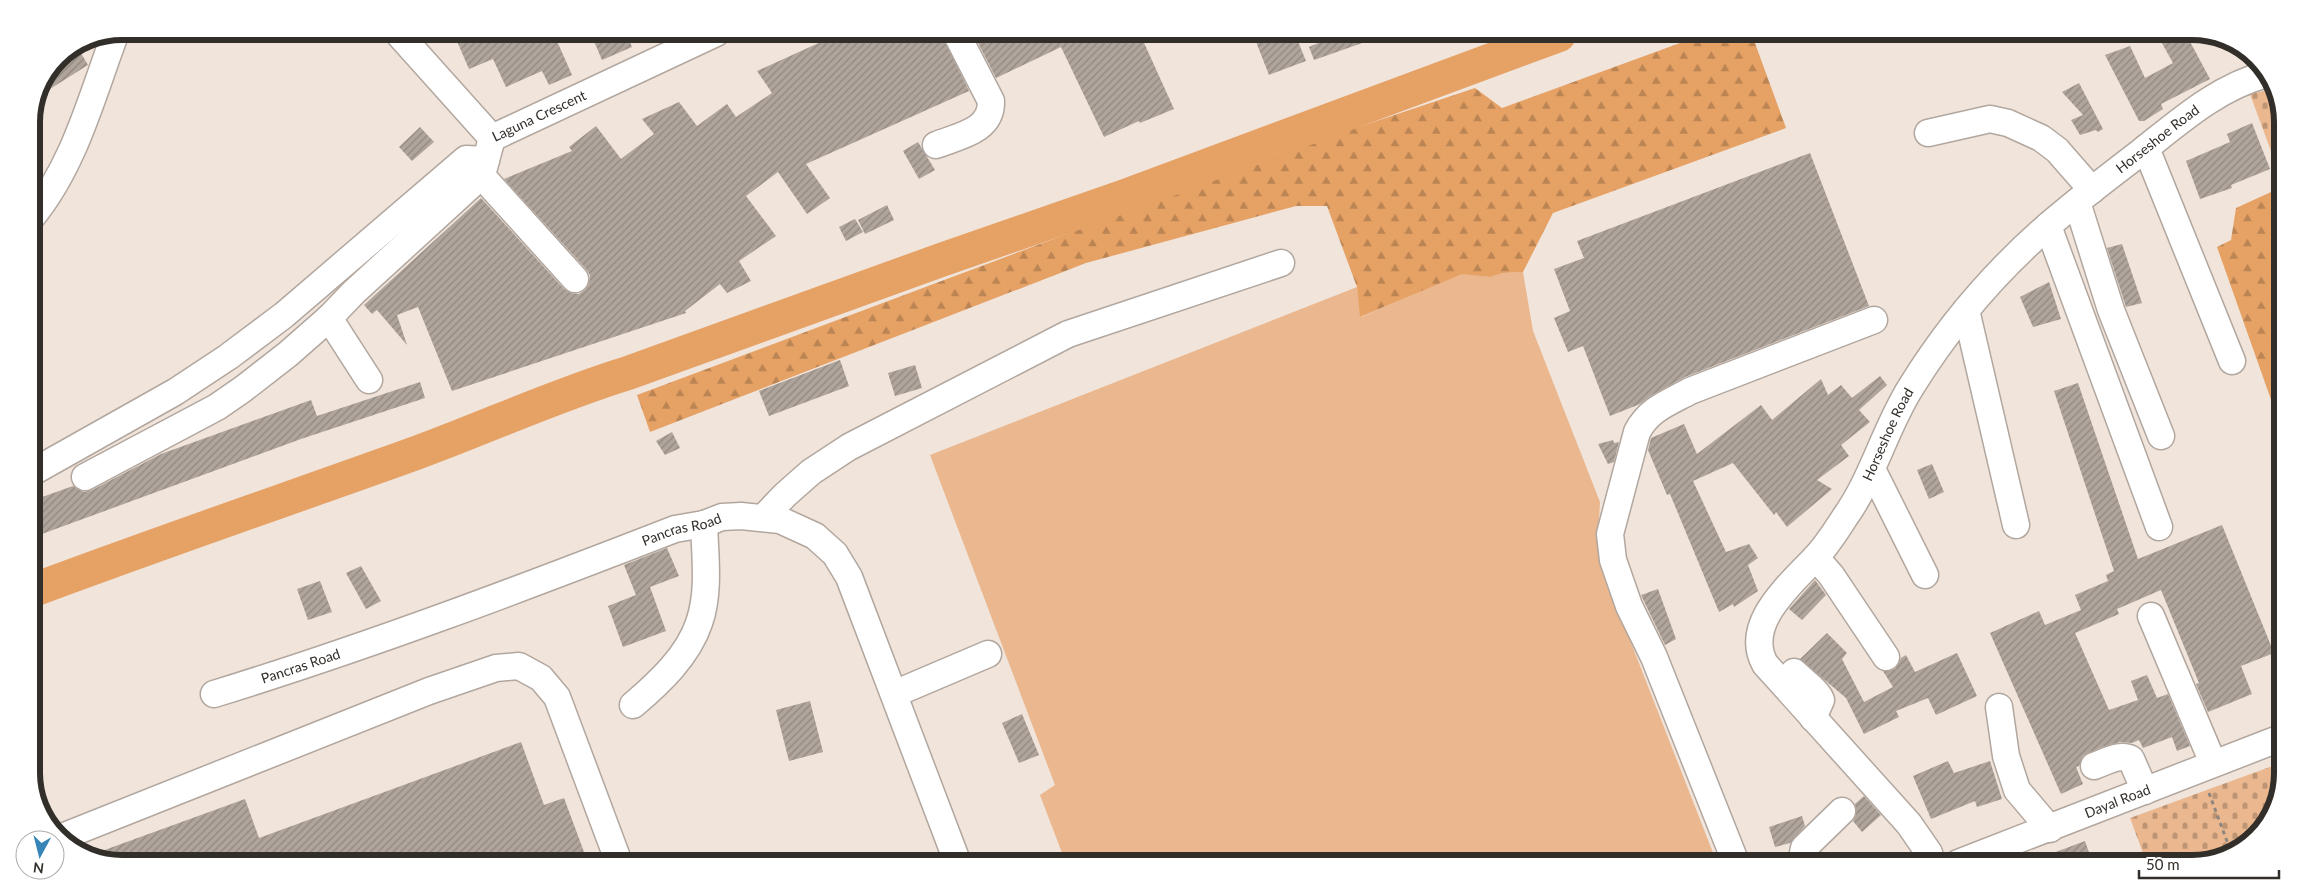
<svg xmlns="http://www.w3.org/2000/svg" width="2314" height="895" font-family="Lato,sans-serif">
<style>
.grass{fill:#eab78e}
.forest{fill:url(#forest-firs)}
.cemetery{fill:url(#cemetery-stones)}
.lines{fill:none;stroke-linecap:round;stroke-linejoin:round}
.river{stroke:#e6a165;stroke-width:34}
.building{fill:url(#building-hatch)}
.minor-casing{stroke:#b2a79f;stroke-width:29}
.path{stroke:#8d867f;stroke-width:3;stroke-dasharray:4 4;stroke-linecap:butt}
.minor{stroke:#fff;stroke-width:26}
.labels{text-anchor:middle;stroke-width:4;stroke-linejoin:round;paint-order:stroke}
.street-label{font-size:14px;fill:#322e2a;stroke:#fff}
.rim{fill:none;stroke:#322e2a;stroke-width:6}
</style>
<defs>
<pattern id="forest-firs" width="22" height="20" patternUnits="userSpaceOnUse" patternTransform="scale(1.25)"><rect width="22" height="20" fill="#e6a165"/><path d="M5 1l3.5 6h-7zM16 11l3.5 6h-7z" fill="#bb8453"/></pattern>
<pattern id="cemetery-stones" width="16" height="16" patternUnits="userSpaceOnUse" patternTransform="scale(1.25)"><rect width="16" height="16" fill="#eab78e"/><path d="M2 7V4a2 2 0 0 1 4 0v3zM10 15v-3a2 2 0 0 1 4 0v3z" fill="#be9574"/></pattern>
<pattern id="building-hatch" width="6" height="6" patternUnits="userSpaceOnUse" patternTransform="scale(1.25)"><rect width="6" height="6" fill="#b0a59c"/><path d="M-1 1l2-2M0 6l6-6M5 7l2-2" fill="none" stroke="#90877f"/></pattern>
</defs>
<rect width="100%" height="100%" fill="#f0e4db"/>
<polygon class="grass" points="1523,272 1533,331 1600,502 1598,539 1612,594 1717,863 1065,861 1040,795 1055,785 930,455 1357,287 1361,317 1462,273 1490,277 1503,273"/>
<g class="forest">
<polygon points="1702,35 1752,35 1786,128 1553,213 1523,272 1503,273 1490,277 1462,274 1360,317 1357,287 1327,206 1296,206 1086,263 650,432 637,395 1302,146 1475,88 1502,108"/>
<polygon points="2282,187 2280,425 2217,247 2231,240 2236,208"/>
</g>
<g class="cemetery">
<polygon points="2273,89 2283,115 2282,181 2250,94"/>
<polygon points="2278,764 2278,803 2243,848 2193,864 2147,864 2130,818"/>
</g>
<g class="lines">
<path class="river" d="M31,591C159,543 288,499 416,453C487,427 556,395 628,373L941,260L1125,196L1559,35"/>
</g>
<g class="building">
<polygon points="453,32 553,32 572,75 549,85 542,71 506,87 493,59 469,69"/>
<polygon points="590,32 626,32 632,47 602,60"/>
<polygon points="829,33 941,33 969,91 806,164 830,198 807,214 778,172 746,196 776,236 739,261 751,281 727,293 720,284 685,311 686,313 452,391 418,307 397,315 407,345 377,310 372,314 364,305 481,198 564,289 571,293 579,294 585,290 589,283 590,275 586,269 504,179 572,151 569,147 596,126 621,159 654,134 642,119 679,102 697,126 727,104 736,117 772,93 757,71 832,37"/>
<polygon points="973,33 1140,34 1174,109 1140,123 1139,121 1104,137 1061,47 996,78"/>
<polygon points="1253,34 1295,34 1306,61 1269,75"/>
<polygon points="1339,34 1382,34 1382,36 1314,60 1309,47"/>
<polygon points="2158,36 2187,36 2210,79 2161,104 2163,109 2144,121 2139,121 2105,55 2130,46 2145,78 2173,63"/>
<polygon points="76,45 88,65 42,94 58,57"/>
<polygon points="2079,83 2103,129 2098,132 2096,130 2080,135 2071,120 2083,115 2062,92"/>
<polygon points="2252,123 2270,169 2231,185 2232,188 2200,199 2186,161 2230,142 2227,134"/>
<polygon points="420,127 434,142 412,161 399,147"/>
<polygon points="918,142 935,170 919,179 903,151"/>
<polygon points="1810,153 1869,306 1685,377 1652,395 1640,404 1610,416 1583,346 1568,352 1554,318 1570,311 1554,269 1584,258 1577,241"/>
<polygon points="887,205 894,220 865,234 858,220"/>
<polygon points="855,219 863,232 846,241 839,227"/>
<polygon points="2122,244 2142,303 2126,307 2107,248"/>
<polygon points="2049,282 2061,319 2033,327 2020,297"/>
<polygon points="840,360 849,386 769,416 759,391"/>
<polygon points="915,365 922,388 895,396 888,373"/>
<polygon points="1880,376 1887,385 1859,410 1870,422 1841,445 1849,456 1817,480 1832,489 1787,527 1776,512 1774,515 1733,463 1693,481 1726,552 1749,544 1758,558 1748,565 1758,591 1734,607 1733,604 1719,612 1670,494 1667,495 1648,450 1651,438 1684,424 1697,454 1761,405 1772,420 1821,379 1828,395 1841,385 1852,398"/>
<polygon points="420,382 425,398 301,439 31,538 31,501 73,486 84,492 92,490 161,454 311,400 317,416"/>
<polygon points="2078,383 2138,559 2222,525 2274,653 2241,666 2252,694 2208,712 2196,684 2199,683 2161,590 2117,609 2119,614 2075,633 2109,710 2138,700 2131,681 2147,675 2157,698 2168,694 2190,746 2177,751 2172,737 2143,748 2139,740 2132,743 2120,742 2102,747 2083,756 2079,766 2076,767 2083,784 2061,794 1990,633 2039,611 2045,625 2081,610 2075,595 2108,581 2106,575 2114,571 2054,391"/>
<polygon points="672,432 680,448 665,455 656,441"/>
<polygon points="1613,440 1614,443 1619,442 1614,462 1608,464 1598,444"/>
<polygon points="1932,464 1944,492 1929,499 1917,470"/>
<polygon points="667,548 679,576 650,587 666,631 623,647 608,606 636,595 624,565"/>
<polygon points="361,566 381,601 366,609 346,573"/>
<polygon points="1815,580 1826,595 1802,620 1789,609"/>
<polygon points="320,581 332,612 308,620 297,589"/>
<polygon points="1658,589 1676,639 1665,645 1641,595"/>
<polygon points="1827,633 1847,653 1842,659 1864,702 1893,687 1883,671 1895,669 1901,658 1906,655 1915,672 1957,653 1977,696 1936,715 1928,698 1896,711 1899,717 1864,734 1846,698 1800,659"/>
<polygon points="810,701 823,752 789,761 776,710"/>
<polygon points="1022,714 1039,755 1019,763 1002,723"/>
<polygon points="521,742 544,805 564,798 587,860 92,859 88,856 245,799 259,838"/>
<polygon points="1948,761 1954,773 1990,761 2002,799 1977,807 1975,801 1931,819 1913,776"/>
<polygon points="1864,796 1881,815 1862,832 1853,821 1856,815 1855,804"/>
<polygon points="1802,816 1805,826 1790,843 1775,847 1769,827"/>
<polygon points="2085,841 2093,864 2029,863 2029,862"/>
</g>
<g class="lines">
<defs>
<g id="minor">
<polyline points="397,32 492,138"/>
<polyline points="1928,133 1990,119 2008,123 2041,138 2057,150 2092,190"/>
<path id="s1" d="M492,138L716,33"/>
<path d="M936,145C959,136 992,131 991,101L956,33"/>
<polyline points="2146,148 2232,361"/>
<polyline points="470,163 575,279"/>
<polyline points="2077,202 2111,310 2161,436"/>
<path d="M31,218C75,165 92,95 116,32"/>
<polyline points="2048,226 2159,527"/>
<polyline points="1966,310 2016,525"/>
<polyline points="329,318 369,380"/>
<polyline points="1872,469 1925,575"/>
<polyline points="31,473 175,392 228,357 284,315 466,159 486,160"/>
<polyline points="85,477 217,407 243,389 288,354 329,318 354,292 482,175 492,138"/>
<polyline points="764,517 785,495 811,472 849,447 1068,334 1281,263"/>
<polyline points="1816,558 1831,575 1886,657"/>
<polyline points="2151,616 2213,763"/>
<path d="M1794,672C1802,680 1818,691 1821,700L1813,718"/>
<path id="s2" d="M214,694C370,646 523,588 675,529L704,524L722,517L741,516L780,520L815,536L835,554L849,577L957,861"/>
<polyline points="894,694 988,654"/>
<path d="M633,705C659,683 688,656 699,623C710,592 705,555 704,524"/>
<polyline points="1999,707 2006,756 2017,790 2050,829"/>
<path d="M2094,766C2105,762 2120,753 2131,759L2145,791"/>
<polyline points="62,837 429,691 496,668 519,666 541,678 557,697 618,860"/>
<path d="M1736,863L1654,657L1629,606L1613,560L1610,534L1637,432C1649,409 1668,403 1690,391L1874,320"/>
<polyline points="1801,863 1804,848 1842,811"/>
<path id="s3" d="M1932,863L1929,853L1909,824L1765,664C1743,624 1789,586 1814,559C1826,547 1836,531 1845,517C1873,478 1885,428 1911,387C1948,327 1996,271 2049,225C2079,199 2110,176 2141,152C2180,121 2218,87 2267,74"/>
<path id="s4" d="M1958,863L2278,739"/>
</g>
</defs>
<use href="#minor" class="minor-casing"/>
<polyline class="path" points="2209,793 2231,852"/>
<use href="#minor" class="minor"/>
</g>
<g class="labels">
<g class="street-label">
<text dy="5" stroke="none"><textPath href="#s1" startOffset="52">Laguna Crescent</textPath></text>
<text dy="5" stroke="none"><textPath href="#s3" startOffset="936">Horseshoe Road</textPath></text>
<text dy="5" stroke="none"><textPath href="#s3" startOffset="531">Horseshoe Road</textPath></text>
<text dy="5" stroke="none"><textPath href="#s2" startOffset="496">Pancras Road</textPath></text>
<text dy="5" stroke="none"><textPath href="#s2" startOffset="91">Pancras Road</textPath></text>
<text dy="5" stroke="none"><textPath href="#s4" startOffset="171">Dayal Road</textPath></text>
</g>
</g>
<path d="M0 0H2314V895H0ZM122 40H2192A82 82 0 0 1 2274 122V773A82 82 0 0 1 2192 855H122A82 82 0 0 1 40 773V122A82 82 0 0 1 122 40Z" fill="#fff" fill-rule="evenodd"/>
<path class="rim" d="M122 40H2192A82 82 0 0 1 2274 122V773A82 82 0 0 1 2192 855H122A82 82 0 0 1 40 773V122A82 82 0 0 1 122 40Z"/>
<g transform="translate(40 855) rotate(187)"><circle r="24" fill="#ffffff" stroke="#adabaa"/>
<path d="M0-4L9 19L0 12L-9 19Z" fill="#3784b7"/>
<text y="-8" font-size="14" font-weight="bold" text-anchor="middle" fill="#322e2a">N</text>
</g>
<path d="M2139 870v8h140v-8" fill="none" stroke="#322e2a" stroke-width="2.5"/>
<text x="2146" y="870" font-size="15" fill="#322e2a" stroke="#ffffff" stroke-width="4" paint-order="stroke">50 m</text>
</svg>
